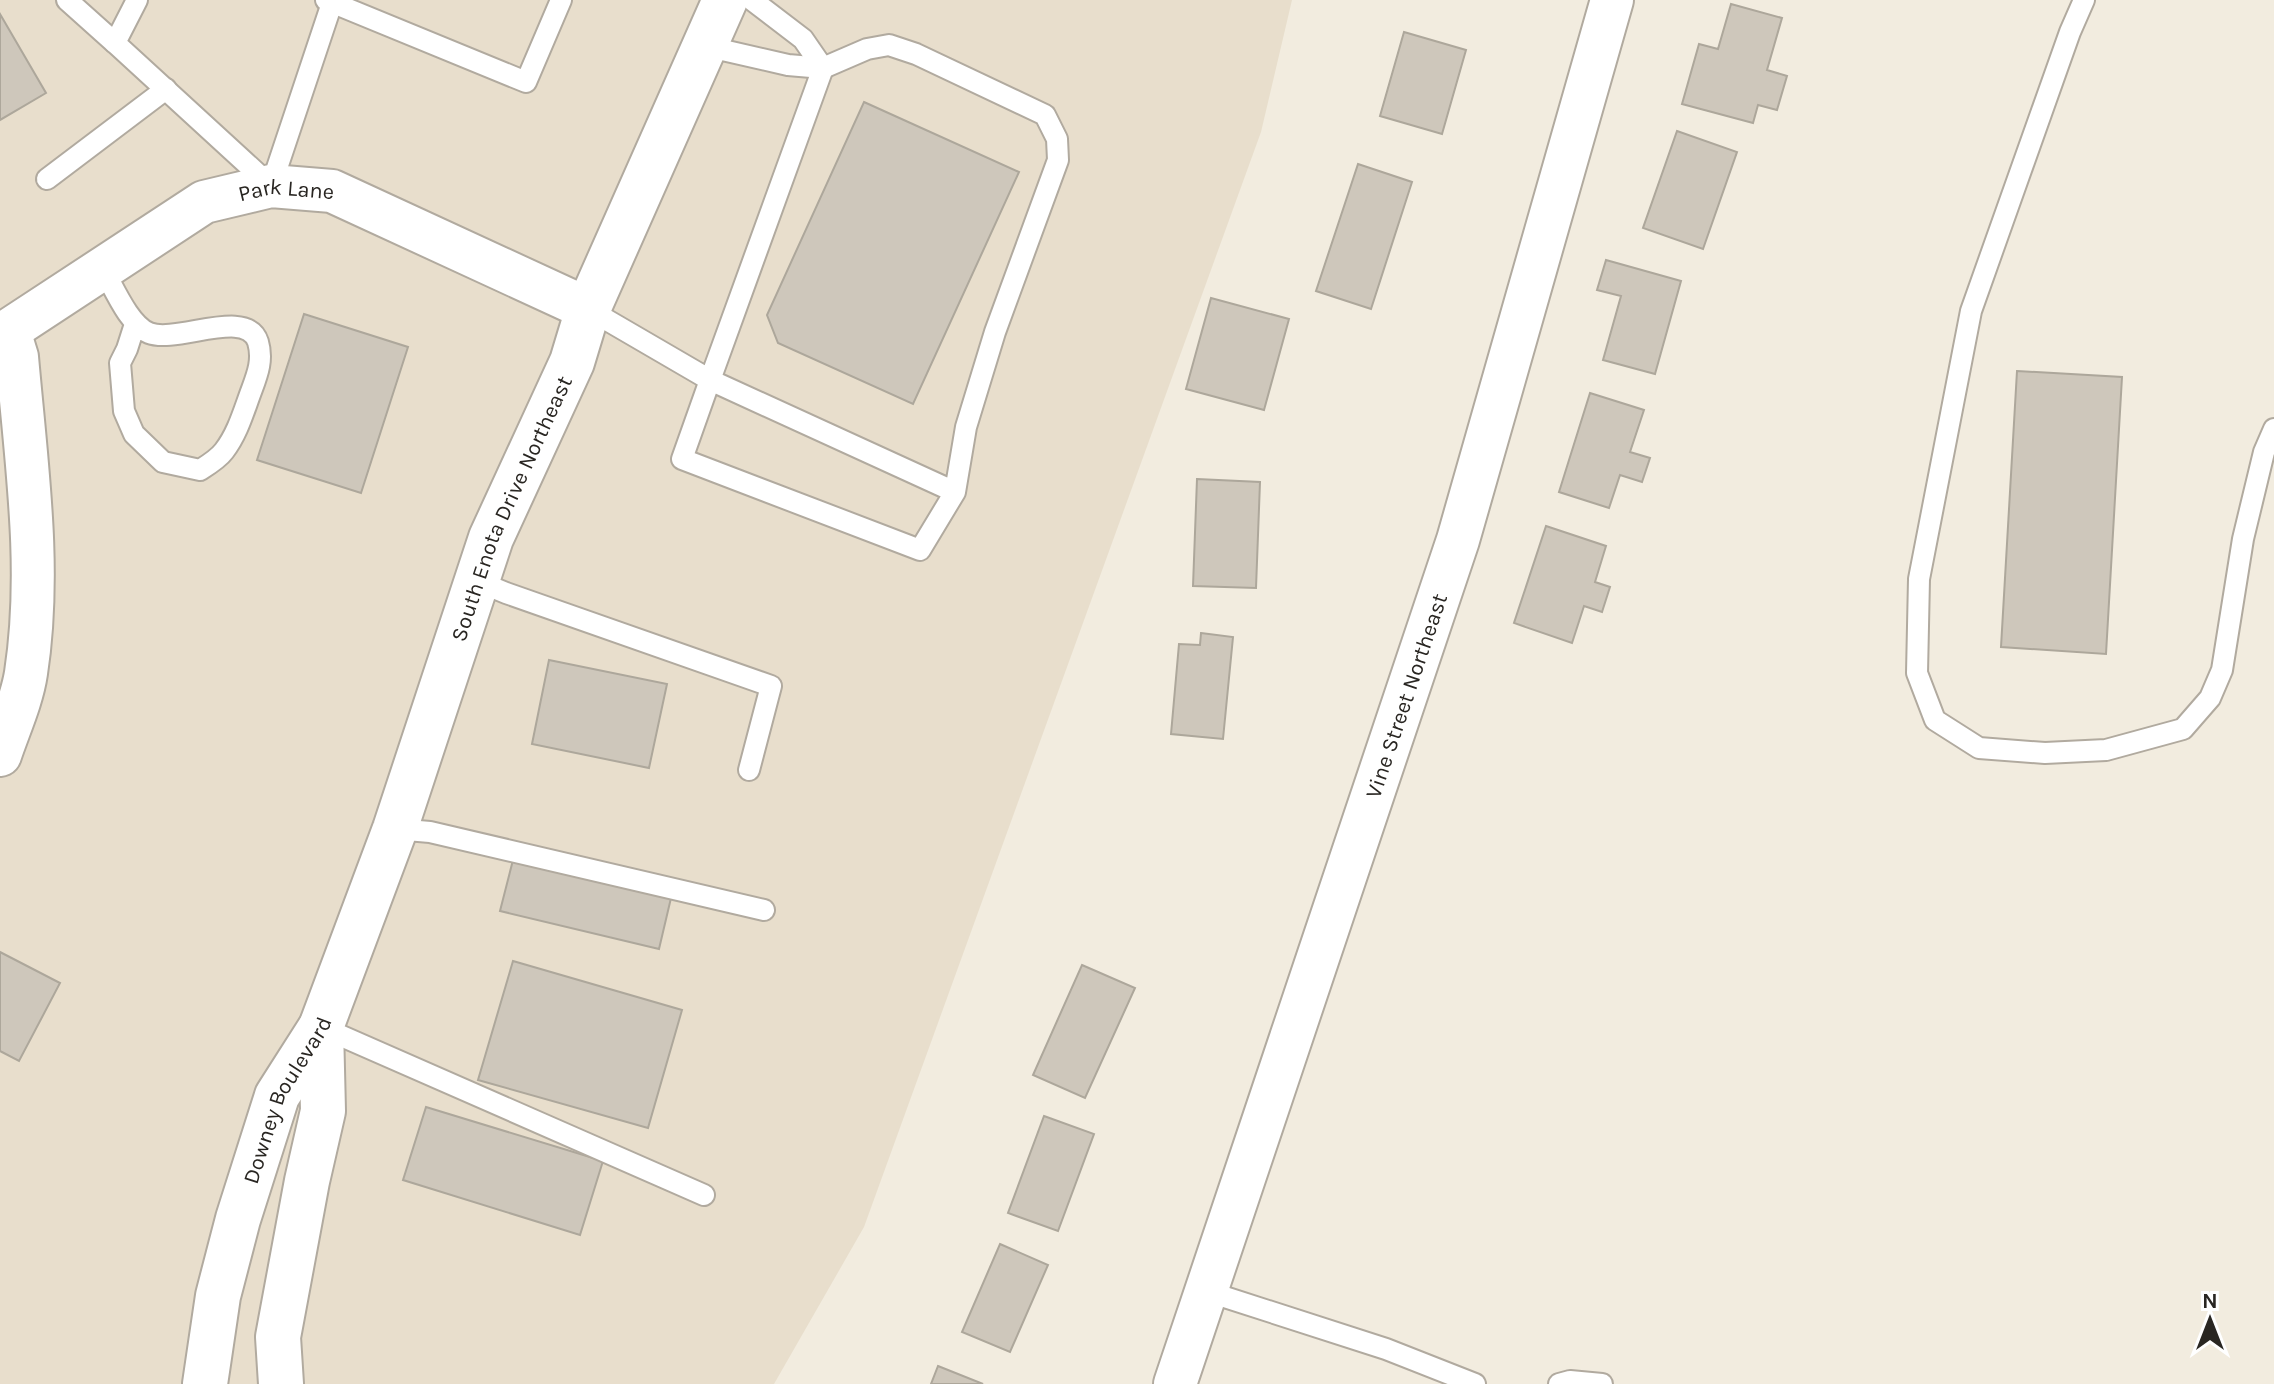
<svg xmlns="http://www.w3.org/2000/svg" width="2274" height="1384" font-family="Karla,sans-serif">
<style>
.built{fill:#e8decc}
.building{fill:#cec7bb;stroke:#ada79b;stroke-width:2}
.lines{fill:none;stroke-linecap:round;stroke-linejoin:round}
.service-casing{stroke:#b1aa9f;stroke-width:24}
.minor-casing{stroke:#b1aa9f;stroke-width:46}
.secondary-casing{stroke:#b1aa9f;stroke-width:48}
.service{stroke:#fff;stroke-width:20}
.minor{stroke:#fff;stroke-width:42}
.secondary{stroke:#fff;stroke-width:44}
.labels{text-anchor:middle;stroke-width:6;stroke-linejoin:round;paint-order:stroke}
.street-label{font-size:22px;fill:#292622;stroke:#fff}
</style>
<rect width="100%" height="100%" fill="#f2ecdf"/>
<polygon class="built" points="0,0 1292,0 1261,132 864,1227 774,1384 0,1384"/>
<g class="building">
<polygon points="1731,4 1782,18 1767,70 1787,76 1777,110 1758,105 1753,123 1682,104 1699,44 1718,49"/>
<polygon points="0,14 46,93 0,120"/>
<polygon points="1404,32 1466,50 1442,134 1380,116"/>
<polygon points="864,102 1019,172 913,404 778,343 767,315"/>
<polygon points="1677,131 1737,152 1703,249 1643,228"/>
<polygon points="1358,164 1412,182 1371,309 1316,291"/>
<polygon points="1606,260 1681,281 1655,374 1603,360 1621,296 1597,290"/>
<polygon points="1211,298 1289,319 1264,410 1186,389"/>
<polygon points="304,314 408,347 361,493 257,460"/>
<polygon points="2017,371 2122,377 2106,654 2001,647"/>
<polygon points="1590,393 1644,410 1630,452 1650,458 1642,482 1620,475 1609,508 1559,492"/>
<polygon points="1197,479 1260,482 1256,588 1193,586"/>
<polygon points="1546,526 1606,546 1595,582 1610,587 1602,612 1584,606 1572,643 1514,623"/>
<polygon points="1201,633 1233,637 1223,739 1171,734 1179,644 1200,645"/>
<polygon points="549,660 667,684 649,768 532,744"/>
<polygon points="513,860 671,898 659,949 500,911"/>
<polygon points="0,952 60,983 19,1061 0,1051"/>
<polygon points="513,961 682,1010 648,1128 478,1080"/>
<polygon points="1082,965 1135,988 1085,1098 1033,1075"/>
<polygon points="426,1107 603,1161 580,1235 403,1180"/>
<polygon points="1044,1116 1094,1134 1058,1231 1008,1213"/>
<polygon points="1000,1244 1048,1265 1010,1352 962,1332"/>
<polygon points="938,1366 983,1384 931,1384"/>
</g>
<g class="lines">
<defs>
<g id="service">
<polyline points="67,0 115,43"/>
<polyline points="137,0 115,43 271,186 332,3"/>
<polyline points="326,0 526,82 561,0"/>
<polyline points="752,0 803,39 823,68"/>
<polyline points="2084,0 2070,32 1971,311 1919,579 1917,673 1935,720 1979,748 2045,753 2106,750 2183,729 2210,698 2222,670 2243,539 2264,452 2274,429"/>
<polyline points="705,46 788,65 823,68 867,49 889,45 916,54 1045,115 1057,139 1058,160 995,332 966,427 955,492 920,550 682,459 710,380 955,492"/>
<polyline points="47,179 166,89"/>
<path d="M103,269C114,288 129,325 149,333C177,344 247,307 258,342C263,359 258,373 252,389C244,410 238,433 224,451C218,459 208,465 200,470L163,462L134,434L124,411L120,363L127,349L135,324"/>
<polyline points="588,309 710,380 823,68"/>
<polyline points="477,581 506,593 771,686 749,770"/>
<polyline points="395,829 430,832 764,910"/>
<polyline points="321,1027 704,1195"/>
<polyline points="1206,1291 1386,1349 1475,1384"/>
<polyline points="1559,1384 1570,1381 1602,1384"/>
</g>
<g id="minor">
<path id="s1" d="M0,336L204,202L271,186L332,191L588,309"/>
<path d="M0,755C9,728 22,700 26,673C42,569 26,461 17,357L9,331"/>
<path id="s2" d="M1175,1384L1458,540L1612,0"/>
</g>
<g id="secondary">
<path id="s3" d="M205,1384L218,1296L238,1219L277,1096L321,1027L395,829L491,538L572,362L588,309L725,0"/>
<polyline points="281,1384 278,1337 307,1181 323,1111 321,1027"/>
</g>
</defs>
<use href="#service" class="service-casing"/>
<use href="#minor" class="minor-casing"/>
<use href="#secondary" class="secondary-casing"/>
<use href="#service" class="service"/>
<use href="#minor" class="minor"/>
<use href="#secondary" class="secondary"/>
</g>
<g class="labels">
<g class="street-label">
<text dy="8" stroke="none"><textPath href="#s1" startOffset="328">Park Lane</textPath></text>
<text dy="8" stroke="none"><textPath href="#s3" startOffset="932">South Enota Drive Northeast</textPath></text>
<text dy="8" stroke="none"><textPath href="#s2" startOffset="726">Vine Street Northeast</textPath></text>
<text dy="8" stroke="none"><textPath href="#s3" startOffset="298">Downey Boulevard</textPath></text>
</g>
</g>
<g transform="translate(2210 1320)" stroke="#ffffff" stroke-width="6" paint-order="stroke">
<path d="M0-6L14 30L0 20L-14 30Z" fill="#292622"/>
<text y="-12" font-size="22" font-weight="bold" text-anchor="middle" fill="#292622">N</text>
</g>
</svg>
